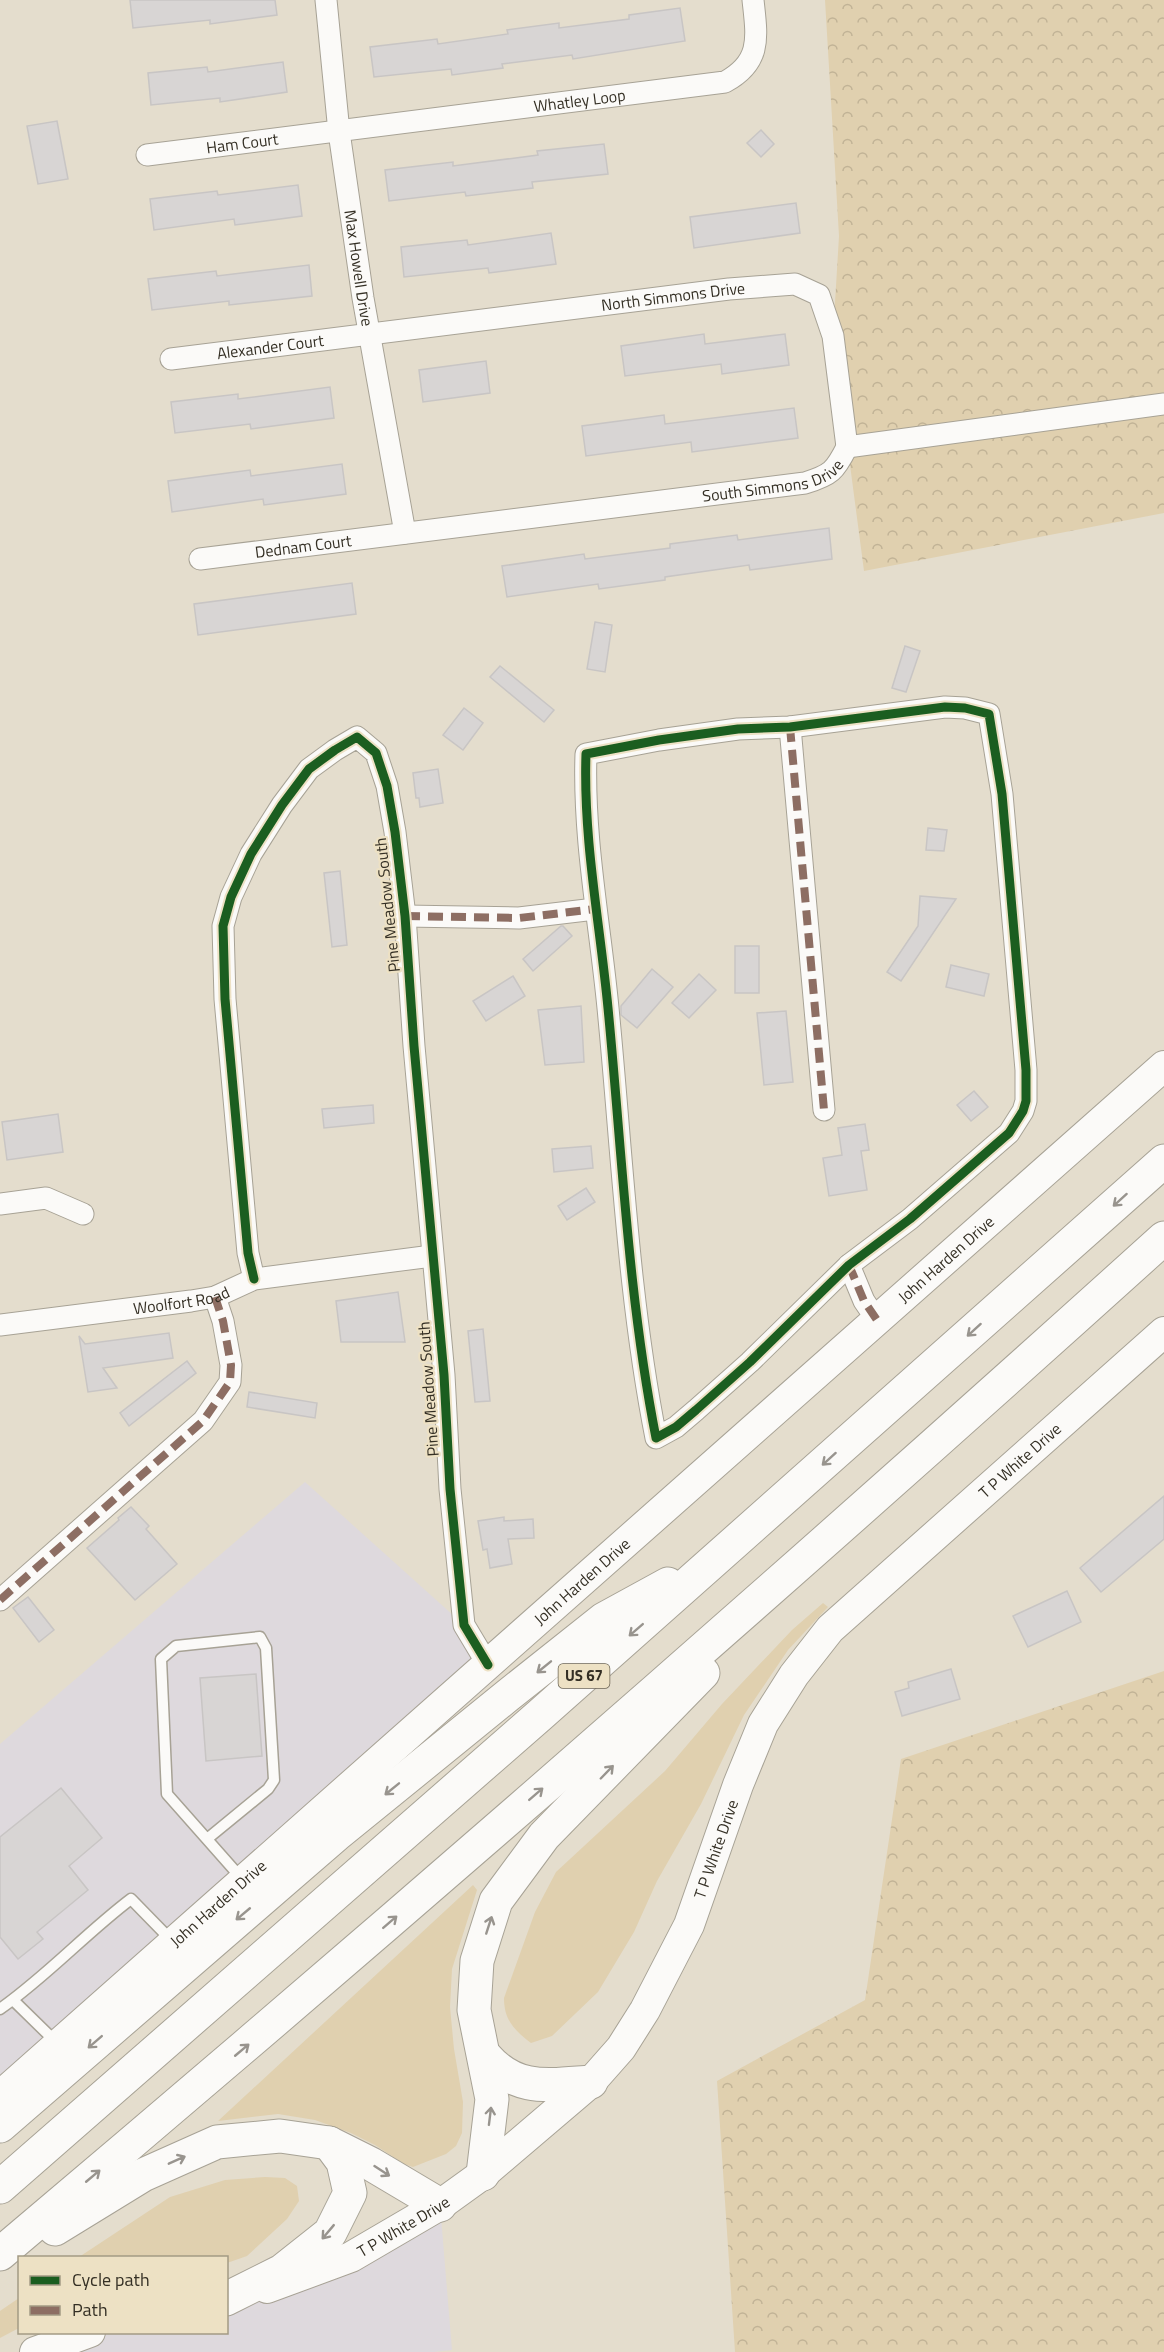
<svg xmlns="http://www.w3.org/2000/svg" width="1164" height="2352" font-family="'Titillium Web',sans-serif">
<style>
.commercial{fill:#ded9dd}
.grass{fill:#e0d0af}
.forest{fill:url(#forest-crowns)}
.building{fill:#d8d5d4;stroke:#c8c5c4;stroke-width:1.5}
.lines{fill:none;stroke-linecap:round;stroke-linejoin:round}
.lane-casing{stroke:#a7a295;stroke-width:13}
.street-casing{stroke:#a7a295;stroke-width:23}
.secondary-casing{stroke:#a7a295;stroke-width:32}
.highway-casing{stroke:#a7a295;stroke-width:35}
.lane{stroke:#fbfaf8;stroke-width:10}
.street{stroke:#fbfaf8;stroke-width:21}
.secondary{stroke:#fbfaf8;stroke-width:30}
.highway{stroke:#fbfaf8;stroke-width:33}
.quiet{stroke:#8d6e63;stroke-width:8;stroke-dasharray:15 8;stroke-linecap:butt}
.cycleway-casing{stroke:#ede1c4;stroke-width:13}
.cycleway{stroke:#1b5e20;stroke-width:9}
.oneway{stroke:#98948e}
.labels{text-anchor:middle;stroke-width:4.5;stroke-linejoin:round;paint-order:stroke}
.shield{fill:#ede1c4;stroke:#6c6454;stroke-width:1.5}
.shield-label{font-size:15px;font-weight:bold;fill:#342f24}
.street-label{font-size:16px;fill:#342f24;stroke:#ede1c4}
</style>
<defs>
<pattern id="forest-crowns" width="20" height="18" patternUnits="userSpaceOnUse" patternTransform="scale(1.5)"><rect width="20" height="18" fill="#e0d0af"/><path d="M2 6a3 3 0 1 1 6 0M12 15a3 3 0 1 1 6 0" fill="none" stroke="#c1b396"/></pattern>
</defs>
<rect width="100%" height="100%" fill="#e4ddcd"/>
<g class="commercial">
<polygon points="305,1482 464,1625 488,1665 499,1676 0,2113 0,1744"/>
<polygon points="440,2205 452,2350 434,2352 35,2352 90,2333 226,2332 227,2299"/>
</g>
<g class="grass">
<path d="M823,1603L828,1607L788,1650L744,1715L701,1804L657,1881L634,1932L598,1992L552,2036L531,2043C514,2030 504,2020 504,1998L535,1912L556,1872L665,1771L722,1704L792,1630Z"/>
<polygon points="473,1885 477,1890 452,1969 450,2007 454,2049 463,2102 462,2133 456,2146 446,2154 413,2167 404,2164 375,2145 351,2133 315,2120 278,2114 218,2121"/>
<polygon points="265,2177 285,2178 297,2186 299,2201 287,2219 247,2256 227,2263 226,2258 79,2257 170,2197 225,2180"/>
<polygon points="19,2298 19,2328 0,2338 0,2311"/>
</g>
<g class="forest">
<polygon points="825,0 1164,0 1164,513 864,571 833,336 839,236"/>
<polygon points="1164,1671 1164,2352 735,2352 717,2081 865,2000 901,1759"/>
</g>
<g class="building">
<polygon points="130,0 275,0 277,15 210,24 210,20 133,28"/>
<polygon points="680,8 685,41 573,59 572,55 502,64 503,68 452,75 451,69 374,77 370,47 437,39 438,44 508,34 507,30 559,23 559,28 629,19 629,15"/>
<polygon points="283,62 287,92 220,102 220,98 151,105 148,73 207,67 208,72"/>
<polygon points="57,121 68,179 38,184 27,126"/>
<polygon points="761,130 774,144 761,157 747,143"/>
<polygon points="604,144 608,174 532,182 533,188 466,196 465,192 389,201 385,170 453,162 453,166 538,155 537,151"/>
<polygon points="298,185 302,216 235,225 234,219 154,230 150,199 217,191 218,195"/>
<polygon points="796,203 800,233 694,248 690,217"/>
<polygon points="551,233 556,264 489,273 488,268 404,277 401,247 467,240 468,245"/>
<polygon points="309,265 312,296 229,305 229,301 152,310 148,279 216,271 217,276"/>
<polygon points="704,334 705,344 785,334 789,365 722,374 721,364 625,376 621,346"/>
<polygon points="486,361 490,393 423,402 419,370"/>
<polygon points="330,387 334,418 251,429 250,424 175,433 171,402 238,394 238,399"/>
<polygon points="794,408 798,438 692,452 691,442 586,456 582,426 664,415 665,424"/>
<polygon points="342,464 346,494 264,505 263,499 172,512 168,481 250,470 251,476"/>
<polygon points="829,528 832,559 750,570 749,565 665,577 665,580 599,589 598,584 507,597 502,566 584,554 585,559 670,548 670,544 737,535 738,540"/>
<polygon points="352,583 356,614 198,635 194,604"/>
<polygon points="595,622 612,625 605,672 587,669"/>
<polygon points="905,646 920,651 906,692 892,688"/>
<polygon points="500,666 554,710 544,722 490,677"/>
<polygon points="464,708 483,723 463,750 443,735"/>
<polygon points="438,769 443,803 420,807 419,798 416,798 413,773"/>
<polygon points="928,828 947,830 944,851 926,850"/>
<polygon points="340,871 347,945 332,947 324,873"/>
<polygon points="920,896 956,899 901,981 887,972 918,926"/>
<polygon points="561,926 563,926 572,936 533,971 523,959"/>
<rect x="735" y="946" width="24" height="47"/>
<polygon points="951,965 989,974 984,996 946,987"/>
<polygon points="652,969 673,987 637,1028 621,1015 621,1006"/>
<polygon points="699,974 716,990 689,1018 672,1003"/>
<polygon points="513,976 525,996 486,1021 473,1001"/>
<polygon points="581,1006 584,1062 545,1065 538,1010"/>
<polygon points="786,1011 793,1082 764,1085 757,1013"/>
<polygon points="974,1091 988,1107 971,1121 957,1105"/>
<polygon points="373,1105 374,1123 324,1128 322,1109"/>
<polygon points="58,1114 63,1152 7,1160 2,1122"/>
<polygon points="865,1124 869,1150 861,1151 867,1190 829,1196 823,1158 842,1155 838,1128"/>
<polygon points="591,1146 593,1168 554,1172 552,1149"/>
<polygon points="586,1188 595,1202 567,1220 558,1206"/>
<polygon points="398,1292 405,1342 341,1342 336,1301"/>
<polygon points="483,1329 490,1401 475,1402 468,1331"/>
<polygon points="169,1333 173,1358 103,1368 117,1388 88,1392 79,1336 85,1344"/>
<polygon points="187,1361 196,1373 129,1426 120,1413"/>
<polygon points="249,1392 317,1403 315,1418 247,1407"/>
<polygon points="1164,1496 1164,1539 1101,1592 1080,1568"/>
<polygon points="131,1507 149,1526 146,1529 177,1564 135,1600 87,1548 119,1520 118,1518"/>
<polygon points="504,1517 504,1521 533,1519 534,1538 508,1539 512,1564 490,1568 487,1549 483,1550 478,1521"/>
<polygon points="1067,1591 1081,1622 1028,1647 1013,1616"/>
<polygon points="28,1597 54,1630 39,1642 13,1608"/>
<polygon points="951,1669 960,1699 902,1716 895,1692 909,1688 908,1682"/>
<polygon points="256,1674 262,1756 206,1761 200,1678"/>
<polygon points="61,1788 102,1838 69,1866 88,1890 37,1932 43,1939 18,1959 0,1937 0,1837"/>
</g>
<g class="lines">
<defs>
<g id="lane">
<polyline points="207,1839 268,1789 274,1780 266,1648 260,1637 176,1646 161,1659 167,1794 243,1880"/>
<polyline points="13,2000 58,2044"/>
<path d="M0,2009C47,1976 86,1933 131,1899L172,1941"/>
</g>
<g id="street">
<path id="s1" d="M326,0L339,132L363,298L405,533"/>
<path id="s2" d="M147,155L725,82C762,62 757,37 753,0"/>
<path id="s3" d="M171,359L729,289L795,284L819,295L833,336L847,447"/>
<polyline points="847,447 1164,404"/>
<path id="s4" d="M200,559L805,483C831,475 835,471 847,447"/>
<path d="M945,707L965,708L989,714L1002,794L1026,1070V1101L1023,1111L1009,1133L910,1219L849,1265L750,1362L696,1410L676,1427L656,1438C628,1296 622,1152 608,1008C600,924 583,839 586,754L659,740L738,729L790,727Z"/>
<polyline points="790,727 824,1110"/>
<polyline points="405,916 519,918 595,909"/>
<polyline points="0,1204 46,1198 83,1214"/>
<polyline points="849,1265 864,1301 877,1320"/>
<polyline points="254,1279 248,1253 225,999 223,926 231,897 251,854 282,805 309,769 335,750 357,737 376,753 387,786 395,832 405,916 414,1046 444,1375 450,1489 464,1625 488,1665"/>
<path id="s5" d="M0,1325L191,1301L215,1297L254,1279L432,1256"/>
<polyline points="0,1600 203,1421 230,1382 231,1365 223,1321 215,1297"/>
</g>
<g id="secondary">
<path id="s6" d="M0,2096L1164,1066"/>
<path id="s7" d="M267,2288L351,2257L440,2205L483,2174L591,2082L621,2048L645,2010L689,1925L738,1785L763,1724L794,1675L830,1629L1164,1332"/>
<polyline points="35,2352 90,2332"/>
</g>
<g id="highway">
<path d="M485,2056C516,2092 548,2085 591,2082"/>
<polyline points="0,2126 336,1835 507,1696 604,1619 668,1584"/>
<polyline points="483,2174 492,2099 474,2010 477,1961 496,1901 544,1836 703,1673"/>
<polyline points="0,2187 540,1715 1164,1161"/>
<polyline points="55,2229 143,2175 217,2142 280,2136 329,2143 371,2164 440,2205"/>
<path d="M0,2254C394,1922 782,1583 1164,1238"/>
<polyline points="226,2299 282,2271 330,2233 350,2193 343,2162 329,2143"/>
</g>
</defs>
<use href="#lane" class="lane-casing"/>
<use href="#street" class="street-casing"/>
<use href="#secondary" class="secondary-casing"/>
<use href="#highway" class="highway-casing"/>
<use href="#lane" class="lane"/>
<use href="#street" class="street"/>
<use href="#secondary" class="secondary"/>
<use href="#highway" class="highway"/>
<g class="quiet">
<polyline points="790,727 824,1110"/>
<polyline points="405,916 519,918 595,909"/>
<polyline points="849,1265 864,1301 877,1320"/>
<polyline points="0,1600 203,1421 230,1382 231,1365 223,1321 215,1297"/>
</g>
<defs>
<g id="cycleway">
<path d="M945,707L965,708L989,714L1002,794L1026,1070V1101L1023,1111L1009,1133L910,1219L849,1265L750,1362L696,1410L676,1427L656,1438C628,1296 622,1152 608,1008C600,924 583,839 586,754L659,740L738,729L790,727Z"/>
<polyline points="254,1279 248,1253 225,999 223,926 231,897 251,854 282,805 309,769 335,750 357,737 376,753 387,786 395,832 405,916 414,1046 444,1375 450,1489 464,1625 488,1665"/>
</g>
</defs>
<use href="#cycleway" class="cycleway-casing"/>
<use href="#cycleway" class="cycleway"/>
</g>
<defs><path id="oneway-shaft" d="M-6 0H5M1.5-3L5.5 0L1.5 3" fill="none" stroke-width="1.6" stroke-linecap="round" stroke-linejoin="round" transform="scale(1.5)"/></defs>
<g class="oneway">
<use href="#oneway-shaft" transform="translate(1120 1200) rotate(138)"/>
<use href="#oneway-shaft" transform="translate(974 1330) rotate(138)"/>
<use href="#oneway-shaft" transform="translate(829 1459) rotate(138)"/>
<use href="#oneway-shaft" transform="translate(636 1630) rotate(139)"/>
<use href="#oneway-shaft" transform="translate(544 1667) rotate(141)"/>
<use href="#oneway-shaft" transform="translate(607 1772) rotate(-46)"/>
<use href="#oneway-shaft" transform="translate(392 1789) rotate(141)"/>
<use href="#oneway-shaft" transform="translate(536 1794) rotate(-41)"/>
<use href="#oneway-shaft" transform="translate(243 1914) rotate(140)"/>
<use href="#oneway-shaft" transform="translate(390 1922) rotate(-41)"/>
<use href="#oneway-shaft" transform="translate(489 1925) rotate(-72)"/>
<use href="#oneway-shaft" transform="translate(95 2042) rotate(139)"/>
<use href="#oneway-shaft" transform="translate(242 2050) rotate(-40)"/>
<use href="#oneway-shaft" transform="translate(490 2116) rotate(-83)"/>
<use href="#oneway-shaft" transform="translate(177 2160) rotate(-24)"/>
<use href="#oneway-shaft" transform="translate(382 2171) rotate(33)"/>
<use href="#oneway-shaft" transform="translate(93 2176) rotate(-40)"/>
<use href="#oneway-shaft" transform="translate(328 2232) rotate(130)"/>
</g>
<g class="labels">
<rect class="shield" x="558.5" y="1664" width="51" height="24" rx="4.5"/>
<g class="shield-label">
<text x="584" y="1681">US 67</text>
</g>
<g class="street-label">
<text dy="6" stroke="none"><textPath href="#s2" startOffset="436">Whatley Loop</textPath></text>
<text dy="6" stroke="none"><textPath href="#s2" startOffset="96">Ham Court</textPath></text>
<text dy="6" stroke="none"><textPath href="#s1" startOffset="270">Max Howell Drive</textPath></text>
<text dy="6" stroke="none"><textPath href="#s3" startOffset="506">North Simmons Drive</textPath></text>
<text dy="6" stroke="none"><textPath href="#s3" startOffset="100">Alexander Court</textPath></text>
<text dy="6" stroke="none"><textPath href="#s4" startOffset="579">South Simmons Drive</textPath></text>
<text dy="6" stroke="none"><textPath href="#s4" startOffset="104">Dednam Court</textPath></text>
<text transform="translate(387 905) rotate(-96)" y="6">Pine Meadow South</text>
<text dy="6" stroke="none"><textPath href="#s6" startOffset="1263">John Harden Drive</textPath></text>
<text dy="6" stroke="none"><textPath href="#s5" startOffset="183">Woolfort Road</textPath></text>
<text transform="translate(428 1389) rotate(-94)" y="6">Pine Meadow South</text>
<text dy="6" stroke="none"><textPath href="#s7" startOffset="1158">T P White Drive</textPath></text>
<text dy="6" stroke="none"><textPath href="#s6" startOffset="777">John Harden Drive</textPath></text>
<text dy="6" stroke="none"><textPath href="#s7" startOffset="654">T P White Drive</textPath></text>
<text dy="6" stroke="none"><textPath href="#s6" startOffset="291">John Harden Drive</textPath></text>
<text dy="6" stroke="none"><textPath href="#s7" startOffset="150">T P White Drive</textPath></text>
</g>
</g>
<rect x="18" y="2256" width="210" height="78" fill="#ede1c4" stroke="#a39a84" stroke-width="1.5"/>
<rect x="30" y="2276" width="30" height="9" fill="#1b5e20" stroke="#a39a84" stroke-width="1.5"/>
<text x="72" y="2286" font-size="18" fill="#342f24">Cycle path</text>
<rect x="30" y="2306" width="30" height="9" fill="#8d6e63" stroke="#a39a84" stroke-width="1.5"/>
<text x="72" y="2316" font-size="18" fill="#342f24">Path</text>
</svg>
